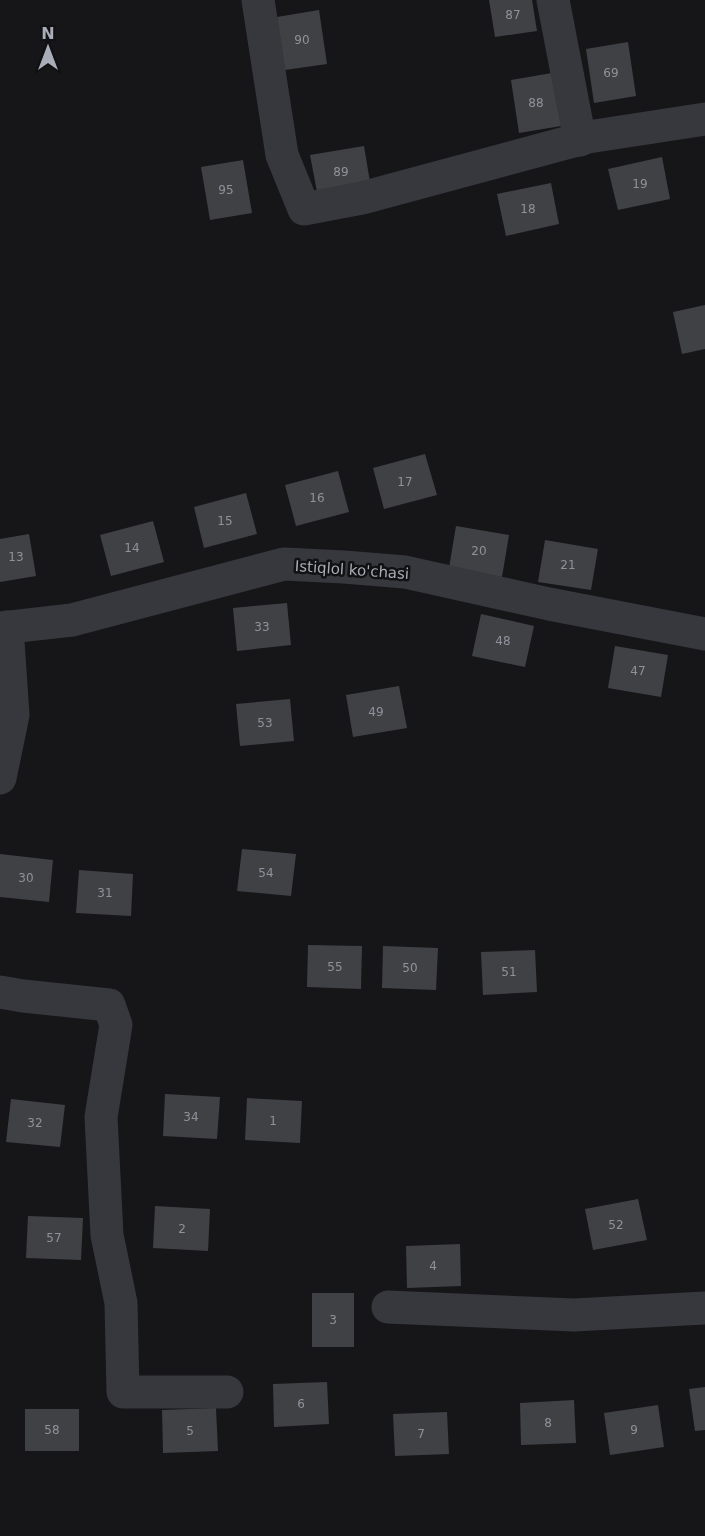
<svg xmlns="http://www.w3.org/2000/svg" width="705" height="1536" font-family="'DejaVu Sans',sans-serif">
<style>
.building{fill:#404145}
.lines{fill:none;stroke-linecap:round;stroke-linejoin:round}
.minor{stroke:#37383d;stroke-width:33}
.labels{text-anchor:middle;stroke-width:5;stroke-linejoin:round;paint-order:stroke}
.number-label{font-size:12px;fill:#8e929b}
.street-label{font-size:15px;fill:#a8adb8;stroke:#111113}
</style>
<rect width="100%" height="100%" fill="#161618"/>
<g class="building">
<polygon points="489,0 532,0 537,31 495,37"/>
<polygon points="319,10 327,64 285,70 277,17"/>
<polygon points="628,42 636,96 594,103 586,49"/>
<polygon points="552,73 561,126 519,133 511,80"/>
<polygon points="364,146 371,188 318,197 310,155"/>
<polygon points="662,157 670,199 618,210 608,169"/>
<polygon points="243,160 252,213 210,220 201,167"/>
<polygon points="551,183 559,224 506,236 497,194"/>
<polygon points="705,305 705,349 682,354 673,312"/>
<polygon points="425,454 437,495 384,509 373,468"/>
<polygon points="338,471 349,512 296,526 285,485"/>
<polygon points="246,493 257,534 204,548 194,507"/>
<polygon points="153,521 164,562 111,576 100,535"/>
<polygon points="456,526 509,535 502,577 449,568"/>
<polygon points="29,534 36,576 0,582 0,539"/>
<polygon points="545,540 598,549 591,590 538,582"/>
<polygon points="287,603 291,645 237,651 233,608"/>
<polygon points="481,614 534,626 525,667 472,656"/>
<polygon points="615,646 668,655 661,697 608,688"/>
<polygon points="399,686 407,728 353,737 346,695"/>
<polygon points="290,699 294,741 240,746 236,704"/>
<polygon points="242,849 296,854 291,896 237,891"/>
<polygon points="0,854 53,860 49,902 0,897"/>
<polygon points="79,870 133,874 131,916 76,913"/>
<polygon points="308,945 362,946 361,989 307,987"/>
<polygon points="383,946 438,948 436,990 382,988"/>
<polygon points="535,950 537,992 483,995 481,952"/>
<polygon points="165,1094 220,1097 217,1139 163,1136"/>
<polygon points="247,1098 302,1101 300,1143 245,1140"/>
<polygon points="11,1099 65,1105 60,1147 6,1142"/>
<polygon points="638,1199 647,1240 593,1250 585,1209"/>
<polygon points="155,1206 210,1209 208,1251 153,1248"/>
<polygon points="28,1216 83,1218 81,1260 26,1258"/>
<polygon points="460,1244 461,1286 407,1288 406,1246"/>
<rect x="312" y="1293" width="42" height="54"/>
<polygon points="327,1382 329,1424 274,1427 273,1384"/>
<polygon points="705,1387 705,1430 695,1431 689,1389"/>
<polygon points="574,1400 576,1443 521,1445 520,1403"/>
<polygon points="658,1405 664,1447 610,1455 604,1413"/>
<polygon points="216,1408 218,1451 163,1453 162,1410"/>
<rect x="25" y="1409" width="54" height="42"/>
<polygon points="447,1412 449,1454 395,1456 393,1414"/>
</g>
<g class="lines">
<g class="minor">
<polyline points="258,0 282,155 304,209 362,198 588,137 705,119"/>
<polyline points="553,0 580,140"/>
<polyline points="0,628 72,620 284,564 344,567 405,572 549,604 705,634"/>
<polyline points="0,778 13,715 7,627"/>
<polyline points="0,992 23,996 109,1005 116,1025 101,1117 107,1235 121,1303 123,1392 227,1392"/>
<polyline points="388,1307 574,1315 705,1308"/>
</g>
</g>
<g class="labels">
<g class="number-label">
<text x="513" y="19">87</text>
<text x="302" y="44">90</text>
<text x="611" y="77">69</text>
<text x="536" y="107">88</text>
<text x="341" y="176">89</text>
<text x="640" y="188">19</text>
<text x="226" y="194">95</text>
<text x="528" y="213">18</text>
<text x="405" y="486">17</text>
<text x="317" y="502">16</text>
<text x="225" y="525">15</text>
<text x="132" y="552">14</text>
<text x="479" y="555">20</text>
<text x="16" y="561">13</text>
<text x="568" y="569">21</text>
<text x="262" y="631">33</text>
<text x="503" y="645">48</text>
<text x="638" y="675">47</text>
<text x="376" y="716">49</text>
<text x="265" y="727">53</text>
<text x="266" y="877">54</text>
<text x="26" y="882">30</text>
<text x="105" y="897">31</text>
<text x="335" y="971">55</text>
<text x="410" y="972">50</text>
<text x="509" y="976">51</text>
<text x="191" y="1121">34</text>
<text x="273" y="1125">1</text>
<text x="35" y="1127">32</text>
<text x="616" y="1229">52</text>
<text x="182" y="1233">2</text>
<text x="54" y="1242">57</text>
<text x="433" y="1270">4</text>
<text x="333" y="1324">3</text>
<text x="301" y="1408">6</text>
<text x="548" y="1427">8</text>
<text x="52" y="1434">58</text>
<text x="634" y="1434">9</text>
<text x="190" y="1435">5</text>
<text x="421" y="1438">7</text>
</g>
<g class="street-label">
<text transform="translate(352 570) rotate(4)" y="5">Istiqlol ko'chasi</text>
</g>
</g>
<g transform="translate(48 48)" stroke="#111113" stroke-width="4.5" paint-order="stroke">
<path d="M0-4.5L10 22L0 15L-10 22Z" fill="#a8adb8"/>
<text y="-9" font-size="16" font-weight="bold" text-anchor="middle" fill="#a8adb8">N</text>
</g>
</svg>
